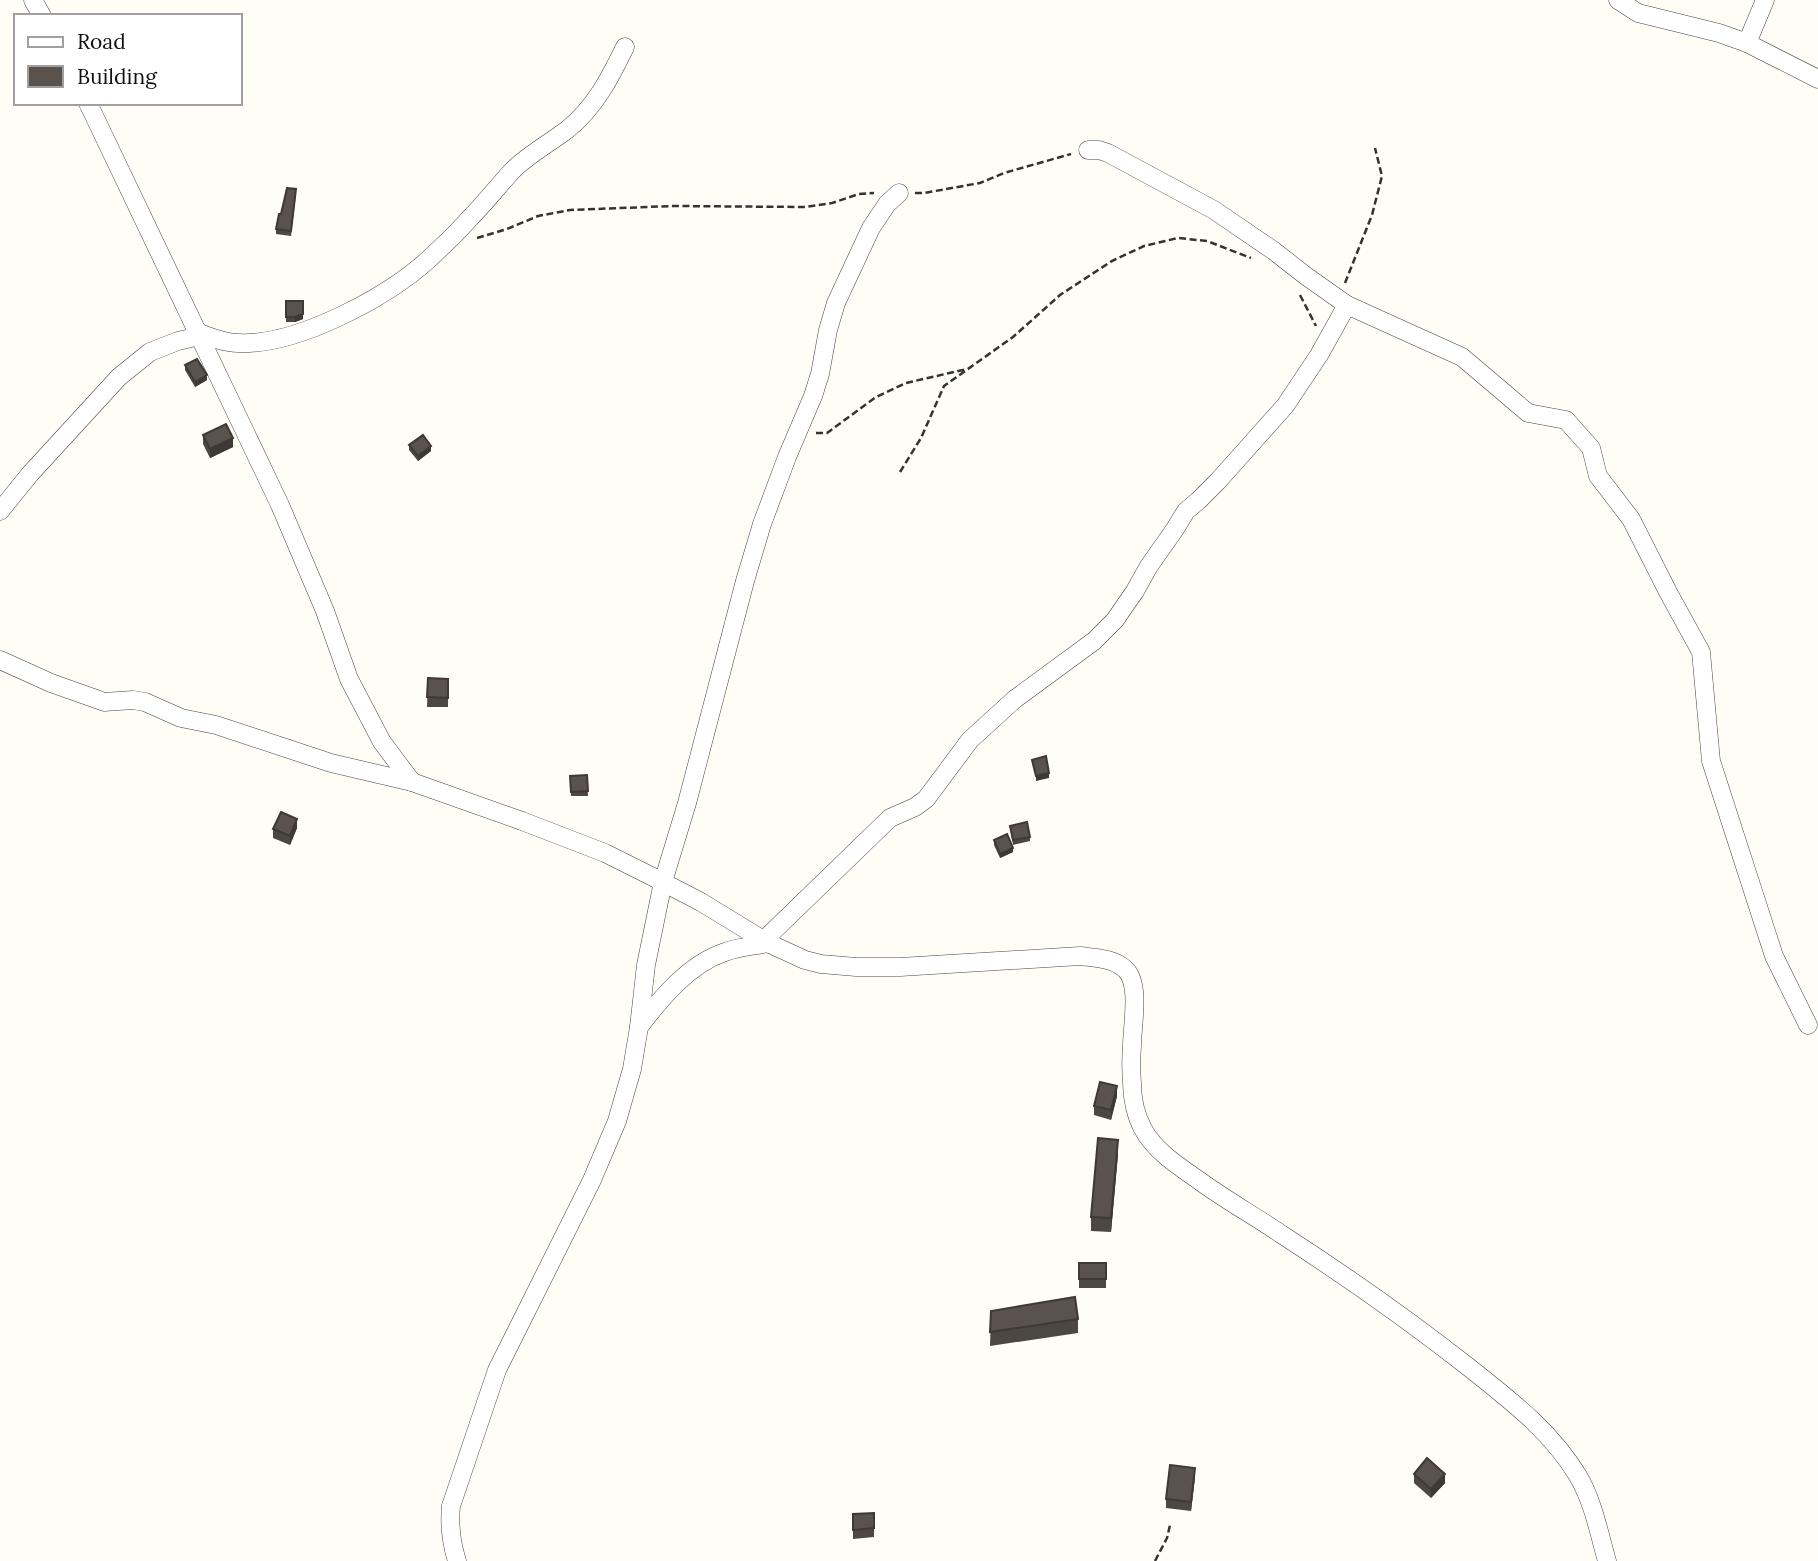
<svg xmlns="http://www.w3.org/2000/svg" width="1818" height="1561" font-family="Lora,serif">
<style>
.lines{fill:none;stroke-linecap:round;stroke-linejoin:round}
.street-casing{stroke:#444;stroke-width:19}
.path{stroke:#333;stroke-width:2.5;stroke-dasharray:7 3.5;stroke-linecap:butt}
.street{stroke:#fff;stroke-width:18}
.wall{fill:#4d4742}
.shaded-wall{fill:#3f3936}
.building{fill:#5a524d;stroke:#3f3936;stroke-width:2}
</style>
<rect width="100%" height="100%" fill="#fffdf5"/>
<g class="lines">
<defs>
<g id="street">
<polyline points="33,0 42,16"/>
<polyline points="1618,0 1638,13 1719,33 1747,43"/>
<polyline points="1765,0 1747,43 1818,79"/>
<polyline points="88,103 280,505 325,611 349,679 382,742 412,782"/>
<polyline points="1347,305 1462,357 1528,413 1566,420 1591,448 1598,476 1631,519 1668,592 1701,652 1711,761 1774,956 1808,1025"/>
<path d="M197,332C210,337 224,343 238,343C296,346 386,298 429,259C443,246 457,233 470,218C485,203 498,186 513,170C529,154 550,143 568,129C595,107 610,78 625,47"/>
<polyline points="0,511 30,474 119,377 150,352 178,341 191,338 197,332"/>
<path d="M0,660L51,683L99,700L104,702L133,700L145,702L181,718L216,725L331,763L412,782L522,821L605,853L651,876L701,902L768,943L805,960L821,964L856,967H900L1080,956C1095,958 1113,958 1125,969C1141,983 1132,1026 1132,1046C1131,1058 1131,1071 1132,1083C1132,1098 1136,1116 1143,1129C1154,1150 1178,1166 1197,1179C1224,1199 1253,1215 1281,1234C1346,1276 1410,1321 1471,1369C1511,1401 1551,1431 1578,1476C1593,1501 1599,1533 1607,1561"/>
<polyline points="764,940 890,818 915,807 926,799 970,740 1015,699 1094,641 1115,620 1135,591 1149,566 1175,529 1186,511 1198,501 1218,481 1285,406 1319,355 1347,305 1306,276 1274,251 1214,210 1108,153 1099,150 1088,150"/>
<path d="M639,1027C661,998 689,964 725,952C739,947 753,946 768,943"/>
<path d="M457,1561C451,1542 449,1526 451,1506L497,1370L592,1180L617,1121L632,1069L639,1027L646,965L663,882L687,803L745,581L762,524L787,457L813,396L820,374L828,330L836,303L871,228L887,204L899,193"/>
</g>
</defs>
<use href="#street" class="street-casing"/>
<g class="path">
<polyline points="915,193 924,193 980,183 1004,173 1071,154"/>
<polyline points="477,238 507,229 538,216 570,210 673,206 805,207 832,203 859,194 874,193"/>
<polyline points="1345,283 1372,215 1382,176 1375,148"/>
<polyline points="1300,295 1316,326"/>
<polyline points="816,433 827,433 876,397 906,383 967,369"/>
<polyline points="900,472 921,438 944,386 1013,337 1060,295 1112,261 1144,246 1178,238 1207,241 1251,258"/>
<polyline points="1155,1561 1167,1538 1170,1525"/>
</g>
<use href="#street" class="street"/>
</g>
<g class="wall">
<polygon points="296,194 291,236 276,234 276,229"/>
<polygon points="286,301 303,319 295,322 286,322"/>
<polygon points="185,365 207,380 195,387 185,370"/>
<polygon points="203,435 233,447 210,458 203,444"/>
<polygon points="409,445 431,451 418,461 409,450"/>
<polygon points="428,678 448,679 448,707 427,707"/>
<polygon points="587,775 588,796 571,796 570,776"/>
<polygon points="1010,826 1030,837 1030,841 1013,845"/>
<polygon points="297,828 290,845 273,838 273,829"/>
<polygon points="994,840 1013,852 1000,858 994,845"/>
<polygon points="1117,1096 1111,1120 1094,1115 1094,1106"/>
<polygon points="1118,1154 1111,1232 1091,1231 1091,1217"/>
<rect x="1079" y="1263" width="27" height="25"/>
<polygon points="991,1311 1078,1319 1078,1333 990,1346"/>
<polygon points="1414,1474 1445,1483 1431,1498 1414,1483"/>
<polygon points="1195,1477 1191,1511 1166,1508 1166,1499"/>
<polygon points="874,1513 874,1537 853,1539 853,1514"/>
</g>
<g class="shaded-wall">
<polygon points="303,314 303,319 295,322 295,317"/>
<polygon points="207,375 207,380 195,387 195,382"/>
<polygon points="233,438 233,447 210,458 210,449"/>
<polygon points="431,446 431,451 418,461 418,456"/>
<polygon points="1049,773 1049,778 1036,781 1036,776"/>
<polygon points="297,819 297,828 290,845 290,836"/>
<polygon points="1013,848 1013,852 1000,858 1000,854"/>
<polygon points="1117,1086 1117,1096 1111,1120 1111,1110"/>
<polygon points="1118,1140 1118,1154 1111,1232 1111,1218"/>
<polygon points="1195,1468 1195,1477 1191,1511 1191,1502"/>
<polygon points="1445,1474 1445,1483 1431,1498 1431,1489"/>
</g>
<g class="building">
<polygon points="287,188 296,189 291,231 276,229 279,214 281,214"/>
<polygon points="286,301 303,301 303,314 295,317 286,317"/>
<polygon points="197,359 207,375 195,382 185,365"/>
<polygon points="226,424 233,438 210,449 203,435"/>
<polygon points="423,435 431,446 418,456 409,445"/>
<polygon points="428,678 448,679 448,698 427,697"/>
<polygon points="1046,756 1049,773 1036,776 1032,760"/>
<polygon points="587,775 588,791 571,792 570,776"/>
<polygon points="281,812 297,819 290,836 273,829"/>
<polygon points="1027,822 1030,837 1013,840 1010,826"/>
<polygon points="1007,834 1013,848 1000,854 994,840"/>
<polygon points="1100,1082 1117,1086 1111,1110 1094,1106"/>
<polygon points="1098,1138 1118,1140 1111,1218 1091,1217"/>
<rect x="1079" y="1263" width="27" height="16"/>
<polygon points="1075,1297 1078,1319 990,1332 991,1311"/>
<polygon points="1427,1458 1445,1474 1431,1489 1414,1474"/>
<polygon points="1170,1465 1195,1468 1191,1502 1166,1499"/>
<polygon points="874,1513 874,1528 853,1530 853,1514"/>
</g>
<rect x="14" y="14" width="228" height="91" fill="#ffffff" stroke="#a0a0a0" stroke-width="2"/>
<rect x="28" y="37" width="35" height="10" fill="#ffffff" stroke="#a0a0a0" stroke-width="2"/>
<text x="77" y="49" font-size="21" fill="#111111">Road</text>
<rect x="28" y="66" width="35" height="21" fill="#5a524d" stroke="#a0a0a0" stroke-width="2"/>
<text x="77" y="84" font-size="21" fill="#111111">Building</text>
</svg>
